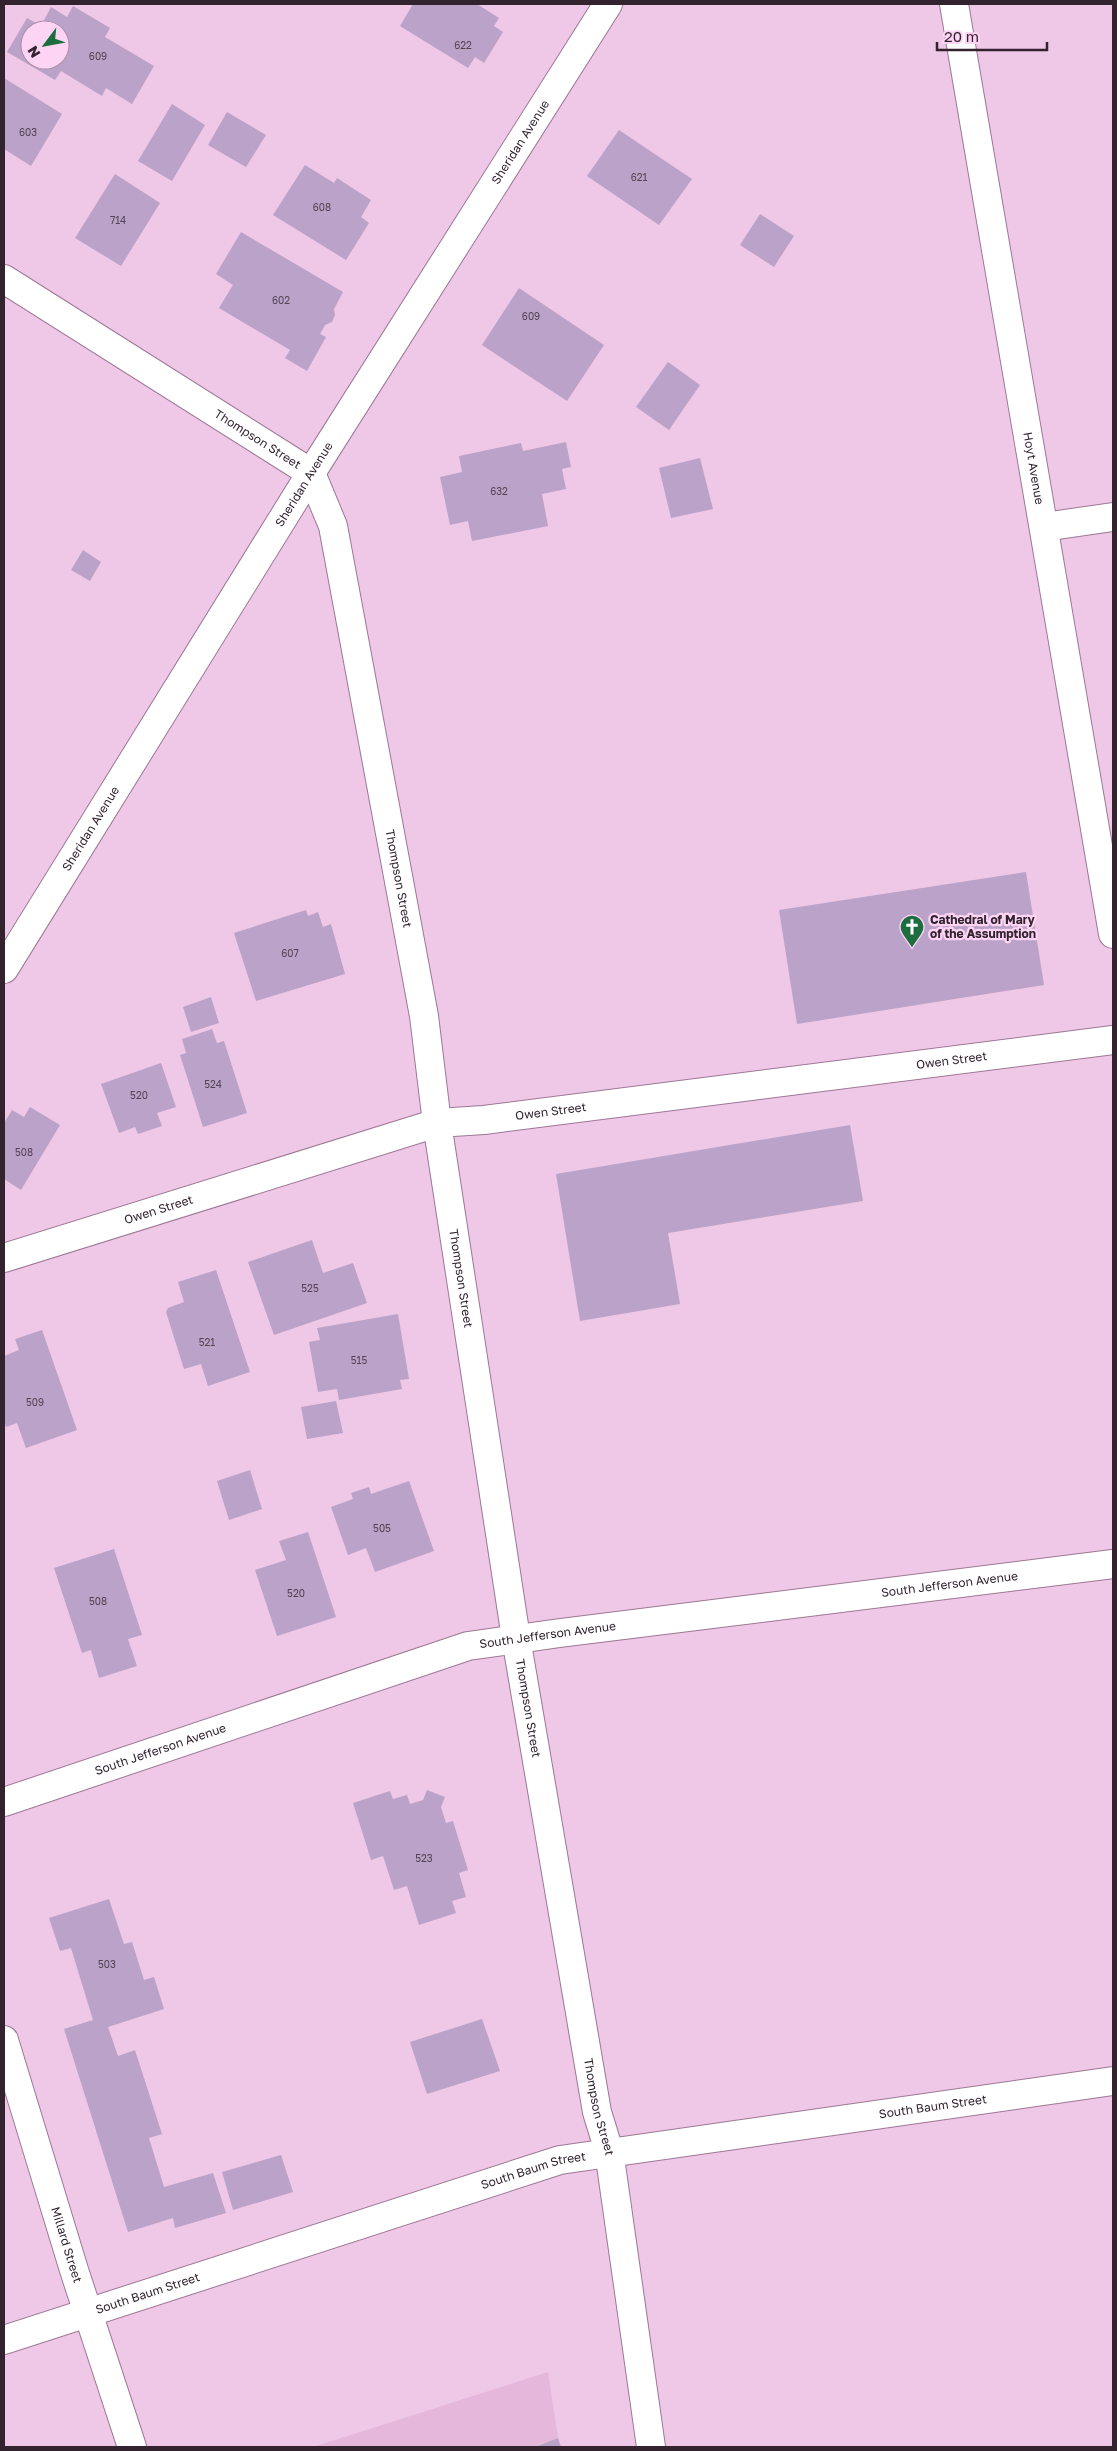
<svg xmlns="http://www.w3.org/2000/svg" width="1117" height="2451" font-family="'Golos Text',sans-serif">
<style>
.built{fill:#e5b8db}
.building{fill:#bba2c8;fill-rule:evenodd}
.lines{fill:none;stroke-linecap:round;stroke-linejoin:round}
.street-casing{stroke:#9c7895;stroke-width:30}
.secondary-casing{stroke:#9c7895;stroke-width:30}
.street{stroke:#fff;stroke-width:28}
.secondary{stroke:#fff;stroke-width:28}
.labels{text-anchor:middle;stroke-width:4.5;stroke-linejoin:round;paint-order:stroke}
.number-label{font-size:10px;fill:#544355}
.street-label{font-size:12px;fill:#32232f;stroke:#fdd4f4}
.poi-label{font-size:12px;font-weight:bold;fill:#32232f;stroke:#fdd4f4;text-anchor:start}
</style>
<rect width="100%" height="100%" fill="#efc7e7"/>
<polygon class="built" points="548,2372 558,2438 534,2447 313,2447"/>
<g class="building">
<polygon points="413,4 477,4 499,18 494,26 503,32 484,63 475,57 468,68 400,26"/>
<path d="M73,6L110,28L105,37L154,66L132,104L106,88L102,96L61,71L55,80L7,52L27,18L41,26L51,7L67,17ZM30,30H60V60H30Z"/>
<polygon points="4,78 62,114 31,166 4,149"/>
<polygon points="172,104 205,125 172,181 138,161"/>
<polygon points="227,112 266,135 246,167 208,145"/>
<polygon points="619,130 692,179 659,225 587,176"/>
<polygon points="305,165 334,183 337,178 371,200 361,217 369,223 346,260 273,215"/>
<polygon points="115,174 160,203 121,266 75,238"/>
<polygon points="760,214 794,236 774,267 740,245"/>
<polygon points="241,232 343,292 334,309 335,315 332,322 325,325 320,334 326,337 307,371 285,358 290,350 219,308 233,285 216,274"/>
<polygon points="519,288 604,345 567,401 482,345"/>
<polygon points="668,362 700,385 669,430 636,407"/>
<polygon points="566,442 571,467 562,469 566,489 542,494 548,526 472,541 468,521 450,525 440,477 462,472 459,456 521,443 523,451"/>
<polygon points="700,458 713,509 671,518 659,468"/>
<polygon points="83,550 101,562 90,581 71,570"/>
<polygon points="1026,872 1044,985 797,1024 779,910"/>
<polygon points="306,910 308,916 318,912 323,927 331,924 345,974 256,1001 234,933"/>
<polygon points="211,997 219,1023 191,1032 183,1007"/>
<polygon points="212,1029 217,1043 224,1041 247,1113 203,1127 180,1055 186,1053 182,1039"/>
<polygon points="161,1063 176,1107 157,1113 162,1126 138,1134 135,1127 119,1133 101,1084"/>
<polygon points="30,1107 60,1125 21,1190 4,1179 4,1123 12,1110 24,1117"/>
<polygon points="850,1125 863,1201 668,1233 680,1304 580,1321 556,1174"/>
<polygon points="312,1240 323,1273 353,1263 367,1303 274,1335 248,1262"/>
<polygon points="216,1270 250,1372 208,1386 201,1364 184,1369 166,1312 168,1308 184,1302 178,1282"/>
<polygon points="398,1314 409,1379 400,1380 402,1389 339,1400 337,1389 318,1392 309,1342 320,1340 317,1328"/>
<polygon points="42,1330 77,1430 26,1448 17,1423 6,1427 4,1421 4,1356 19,1350 15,1339"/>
<polygon points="336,1401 343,1433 307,1439 301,1407"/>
<polygon points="250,1470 262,1509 229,1520 217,1481"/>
<polygon points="409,1481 434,1551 375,1572 366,1548 348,1555 331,1507 353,1499 351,1493 369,1487 371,1494"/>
<polygon points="308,1532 336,1617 277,1636 255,1570 286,1560 279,1541"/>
<polygon points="114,1549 142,1635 128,1639 137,1666 99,1678 91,1650 82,1653 54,1568"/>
<polygon points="427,1790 445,1797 441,1807 446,1823 453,1821 468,1870 459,1873 466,1897 452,1901 456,1913 419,1925 407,1886 394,1890 383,1856 371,1860 353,1803 390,1791 393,1799 407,1795 410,1804 423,1800"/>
<polygon points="109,1899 124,1944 132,1942 144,1980 154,1977 164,2009 108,2027 118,2056 135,2050 162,2134 149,2138 164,2187 213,2173 226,2213 175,2228 173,2218 128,2232 64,2029 93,2020 71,1948 60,1951 49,1918"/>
<polygon points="482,2019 500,2071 427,2094 410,2042"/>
<polygon points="281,2155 293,2192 233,2210 222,2172"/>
<polygon points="558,2438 561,2447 535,2447"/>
</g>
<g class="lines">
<defs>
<g id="street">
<path id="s1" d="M4,279L311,473L333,526L424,1016L437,1123L516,1638L597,2112L609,2151L651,2447"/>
<polyline points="1044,527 1113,517"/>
<path id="s2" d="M4,969L311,473L608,4"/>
<path id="s3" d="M4,2040L74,2270L132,2447"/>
<path id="s4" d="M4,2340L560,2160L1113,2081"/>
</g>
<g id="secondary">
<path id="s5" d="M954,4L1113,934"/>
<path id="s6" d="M4,1258L437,1123L484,1120L1113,1040"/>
<path id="s7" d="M4,1802L468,1646L560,1633L1113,1564"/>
</g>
</defs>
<use href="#street" class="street-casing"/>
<use href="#secondary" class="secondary-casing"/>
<use href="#street" class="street"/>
<use href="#secondary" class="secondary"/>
</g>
<defs>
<symbol id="church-pin" viewBox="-11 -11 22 30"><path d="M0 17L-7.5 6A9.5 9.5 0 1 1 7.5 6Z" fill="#1c6e3f" stroke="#fdd4f4"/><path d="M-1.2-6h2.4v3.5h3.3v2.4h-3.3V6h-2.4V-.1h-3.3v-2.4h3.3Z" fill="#fff"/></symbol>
</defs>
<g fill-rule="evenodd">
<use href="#church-pin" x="898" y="913" width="28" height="38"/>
</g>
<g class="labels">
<g class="number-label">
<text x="463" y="49">622</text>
<text x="98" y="60">609</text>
<text x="28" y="136">603</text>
<text x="639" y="181">621</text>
<text x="322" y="211">608</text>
<text x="118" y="224">714</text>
<text x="281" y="304">602</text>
<text x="531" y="320">609</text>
<text x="499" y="495">632</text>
<text x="290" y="957">607</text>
<text x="213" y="1088">524</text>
<text x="139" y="1099">520</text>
<text x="24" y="1156">508</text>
<text x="310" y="1292">525</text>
<text x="207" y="1346">521</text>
<text x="359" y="1364">515</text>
<text x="35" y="1406">509</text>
<text x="382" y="1532">505</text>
<text x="296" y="1597">520</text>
<text x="98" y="1605">508</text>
<text x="424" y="1862">523</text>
<text x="107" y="1968">503</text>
</g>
<g class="street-label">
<text dy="4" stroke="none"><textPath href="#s2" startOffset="975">Sheridan Avenue</textPath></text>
<text dy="4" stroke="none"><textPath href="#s1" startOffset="300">Thompson Street</textPath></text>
<text dy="4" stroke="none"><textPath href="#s5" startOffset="471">Hoyt Avenue</textPath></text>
<text dy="4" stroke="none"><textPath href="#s2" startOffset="570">Sheridan Avenue</textPath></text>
<text dy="4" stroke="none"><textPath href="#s2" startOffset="165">Sheridan Avenue</textPath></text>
<text dy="4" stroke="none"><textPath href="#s1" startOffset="779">Thompson Street</textPath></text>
<text dy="4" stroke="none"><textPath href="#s6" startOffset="972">Owen Street</textPath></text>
<text dy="4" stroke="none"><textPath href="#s6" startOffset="568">Owen Street</textPath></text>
<text dy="4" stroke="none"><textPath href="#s6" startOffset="162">Owen Street</textPath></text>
<text dy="4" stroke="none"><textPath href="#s1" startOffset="1184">Thompson Street</textPath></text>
<text dy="4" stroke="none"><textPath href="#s7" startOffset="975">South Jefferson Avenue</textPath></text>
<text dy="4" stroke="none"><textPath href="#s7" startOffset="570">South Jefferson Avenue</textPath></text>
<text dy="4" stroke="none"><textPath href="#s1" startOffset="1619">Thompson Street</textPath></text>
<text dy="4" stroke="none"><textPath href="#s7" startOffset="165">South Jefferson Avenue</textPath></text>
<text dy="4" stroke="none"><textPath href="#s4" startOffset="961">South Baum Street</textPath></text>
<text dy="4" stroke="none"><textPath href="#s1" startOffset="2024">Thompson Street</textPath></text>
<text dy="4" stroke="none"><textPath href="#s4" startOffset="556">South Baum Street</textPath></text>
<text dy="4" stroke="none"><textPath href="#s3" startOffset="214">Millard Street</textPath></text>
<text dy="4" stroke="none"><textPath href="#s4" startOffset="151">South Baum Street</textPath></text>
</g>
<g class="poi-label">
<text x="930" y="924">Cathedral of Mary<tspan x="930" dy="14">of the Assumption</tspan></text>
</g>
</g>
<rect width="1117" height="2451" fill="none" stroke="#32232f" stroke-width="10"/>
<g transform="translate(45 45) rotate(238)"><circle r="24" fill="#fdd4f4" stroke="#ac8da5"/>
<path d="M0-4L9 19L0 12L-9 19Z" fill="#1c6e3f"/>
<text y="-8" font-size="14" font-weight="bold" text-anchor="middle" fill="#32232f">N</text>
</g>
<path d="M937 42v8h110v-8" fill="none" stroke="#32232f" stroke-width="2.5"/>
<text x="944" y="42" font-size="15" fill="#32232f" stroke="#fdd4f4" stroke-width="4" paint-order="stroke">20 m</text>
</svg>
